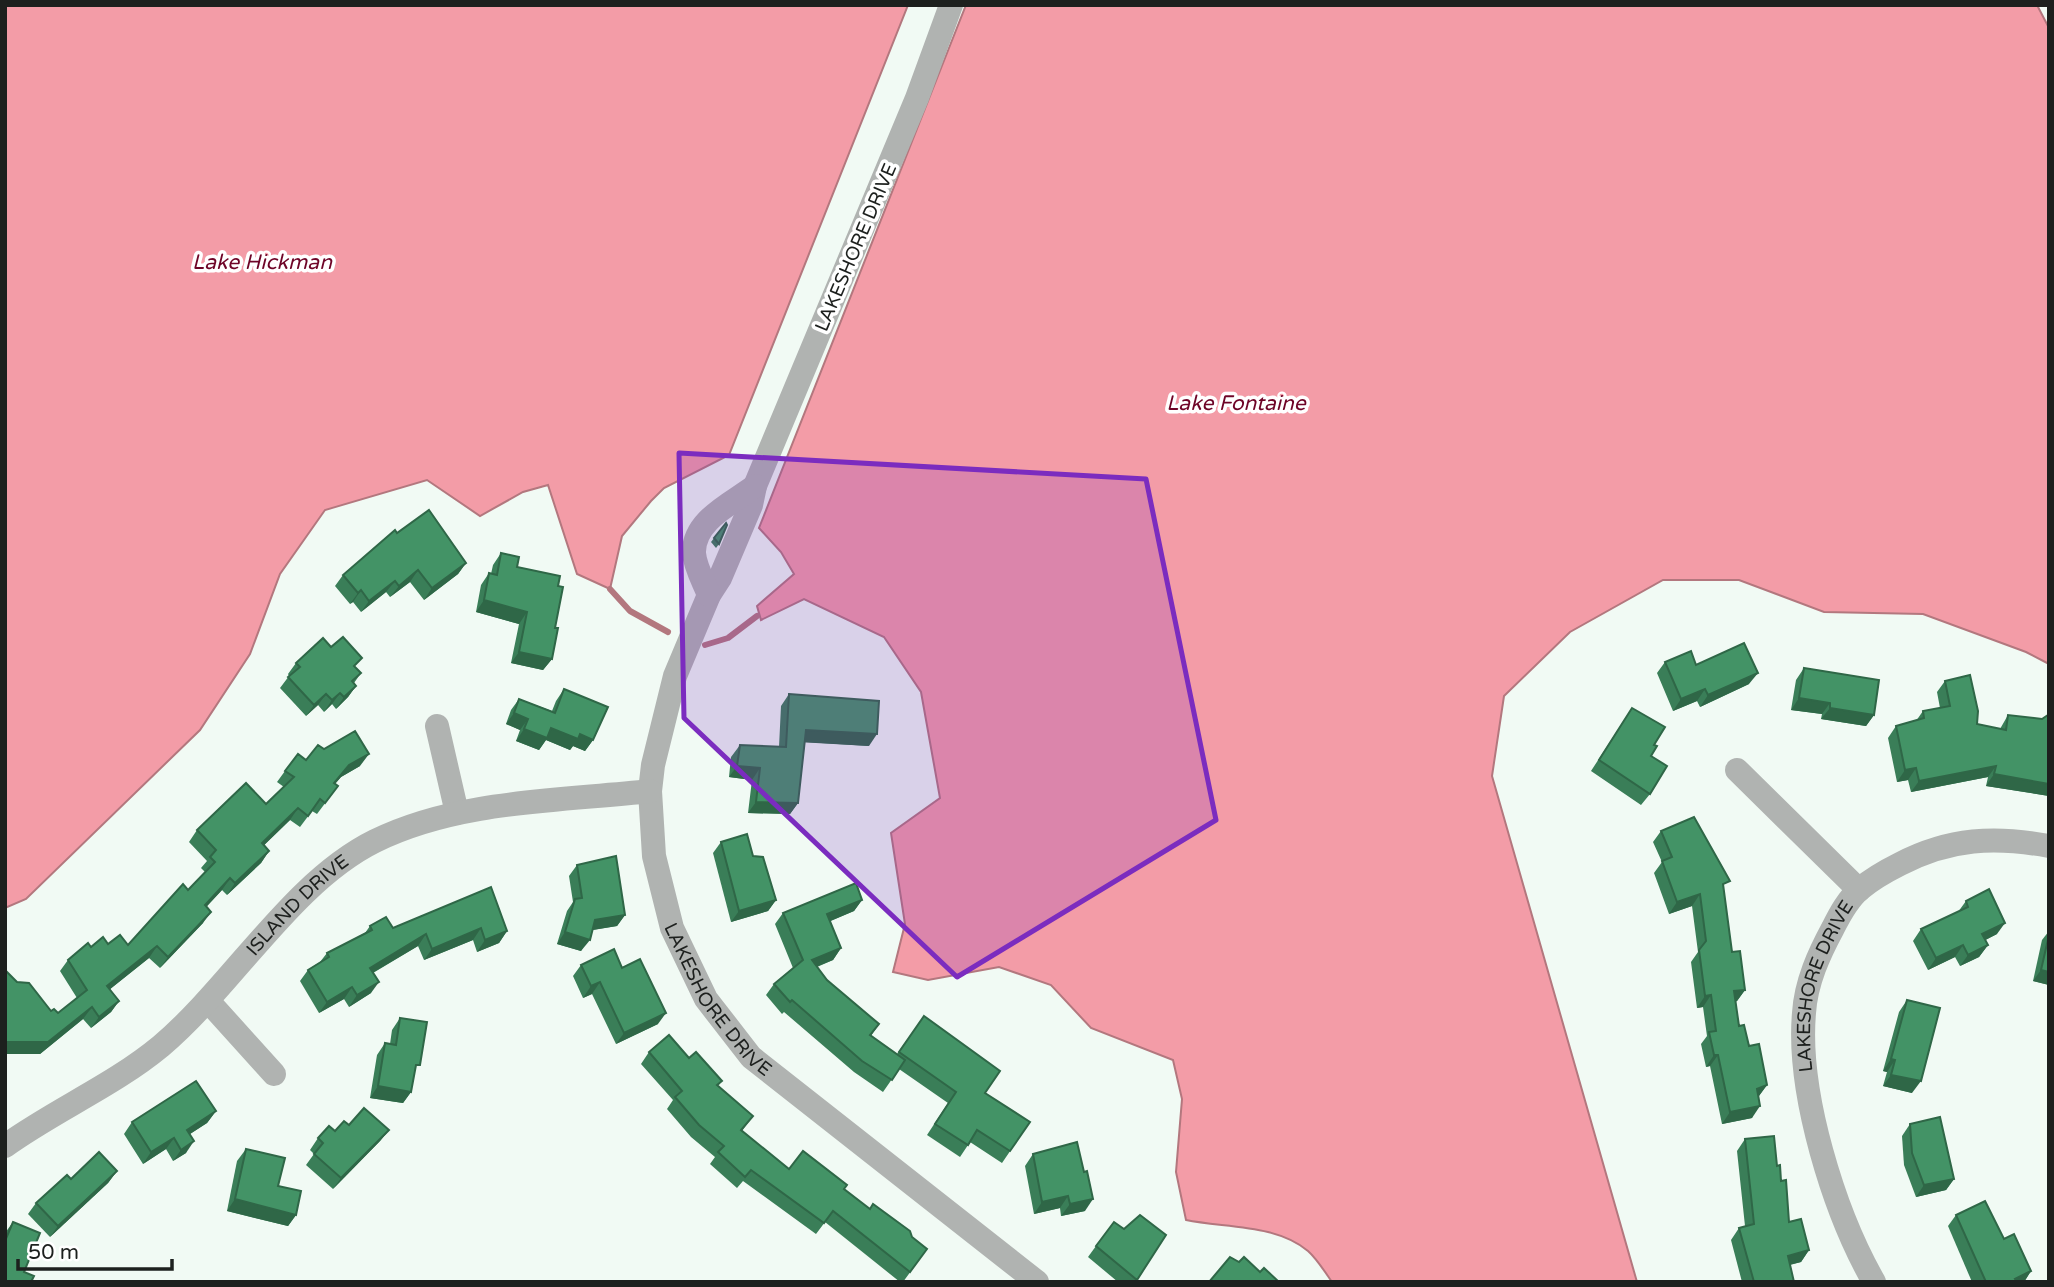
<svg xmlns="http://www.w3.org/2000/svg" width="2054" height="1287" font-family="'Varela Round',sans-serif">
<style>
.water{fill:#f39ca7;stroke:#b3777e;stroke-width:2}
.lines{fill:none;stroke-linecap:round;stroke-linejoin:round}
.stream{stroke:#b3777e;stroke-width:6}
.minor{stroke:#b0b3b1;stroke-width:24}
.wall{fill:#3a7e58}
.shaded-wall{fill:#2f6747}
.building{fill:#439366;stroke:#2f6747;stroke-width:2}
.marked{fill:#7b2cbf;fill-opacity:0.2;stroke:#7b2cbf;stroke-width:5;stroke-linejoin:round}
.labels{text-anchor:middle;stroke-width:7;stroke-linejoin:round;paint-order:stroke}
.street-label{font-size:19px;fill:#1d201e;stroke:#fff}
.water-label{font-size:21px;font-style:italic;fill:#6e0427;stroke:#fff}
</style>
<rect width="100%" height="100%" fill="#f1faf4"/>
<g class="water">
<polygon points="5,5 908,5 729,455 664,488 651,501 622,536 610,589 577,574 548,485 523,492 480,516 427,480 325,510 280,574 250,654 200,730 26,899 5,908"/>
<path d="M966,5H2037L2049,28V664L2026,652L1923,614L1824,612L1739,580H1663L1570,632L1504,696L1492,776L1637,1282H1332C1325,1272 1317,1259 1308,1251C1276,1224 1225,1228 1186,1220L1176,1172L1182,1099L1173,1060L1091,1028L1051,985L999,967L928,980L893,972L905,924L891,833L940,798L921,692L884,637L804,599L761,620L757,606L794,574L781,552L759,528Z"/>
</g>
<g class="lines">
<g class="stream">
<polyline points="610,589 630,611 668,632"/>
<polyline points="705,645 728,638 757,616"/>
</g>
<g class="minor">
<path id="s1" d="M951,5L917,98L755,486L751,505L720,578L709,595L675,676L653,765L650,791L654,856L672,928L706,999L751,1057L1037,1282"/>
<path d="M709,595C704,582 695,567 694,553C693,520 733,503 755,486"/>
<polyline points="437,726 457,813"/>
<polyline points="1737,770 1859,890"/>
<polyline points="209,1002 274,1074"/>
<path id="s2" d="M5,1146C55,1110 114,1085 161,1046C233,985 292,882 375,841C458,800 560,801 650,791"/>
<path id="s3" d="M1874,1282C1834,1212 1797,1093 1804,1013C1806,982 1819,954 1833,928C1840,914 1848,899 1860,889C1872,879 1886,871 1900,864C1950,838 1995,836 2049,846"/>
</g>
</g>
<g class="wall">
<polygon points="726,523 719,544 716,548 711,542"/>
<polygon points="397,533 466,563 458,574 424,600 410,582 390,597 386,592 361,612 353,602 350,604 335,586 343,575"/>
<polygon points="501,553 517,567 558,586 552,659 543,670 511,663 519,624 476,612 481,585 489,573 491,574 493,565"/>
<polygon points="331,647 361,673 354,683 356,686 348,697 336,709 332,704 324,712 318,705 306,716 280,688 289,676 288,674 296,663"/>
<polygon points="1665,662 1696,665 1749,684 1700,707 1697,701 1673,711 1657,673"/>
<polygon points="1804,668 1874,715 1866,726 1821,719 1822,714 1791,710 1796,680"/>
<polygon points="1945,681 1977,724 2000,729 2008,715 2042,719 2049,717 2049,796 1986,786 1988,777 1911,792 1908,780 1897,782 1888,738 1896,726 1916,721 1923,711 1940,708 1937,692"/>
<polygon points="564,689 593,740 585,751 573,746 570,750 546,740 539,750 516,741 520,730 506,724 511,710 519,699 552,711 556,701"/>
<polygon points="789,694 869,746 805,742 798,803 790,814 748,813 752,780 729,777 731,757 740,745 779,747 781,706"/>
<polygon points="1632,708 1654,745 1651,756 1650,794 1641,805 1591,771"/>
<polygon points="324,749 360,766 341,777 335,784 338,786 317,814 312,811 300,827 290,820 264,845 269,851 261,863 227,895 222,890 206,907 203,923 160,968 149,958 110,989 119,1001 111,1012 91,1028 83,1019 40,1054 5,1054 5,970 17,982 51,1011 58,1013 77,998 60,971 68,960 91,947 108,944 128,945 188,890 205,872 201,868 207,861 189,842 197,830 266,804 284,787 277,782 285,771 306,760"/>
<polygon points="1661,831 1724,890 1732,952 1745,990 1737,1001 1735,1002 1739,1026 1767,1085 1758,1097 1752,1118 1722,1124 1710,1066 1706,1067 1701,1044 1707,1036 1703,1007 1697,1008 1691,962 1698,952 1692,906 1669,914 1654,873 1662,862 1653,842"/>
<polygon points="721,842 753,856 776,900 768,911 731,922 713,853"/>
<polygon points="577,865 625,915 617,926 592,930 581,951 557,944 567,911 573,902 569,876"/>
<polygon points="491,887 507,931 499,943 477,952 473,940 424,960 418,946 373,973 371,993 349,1007 344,999 319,1013 300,981 308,970 320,962 327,953 365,933 370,926 393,928"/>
<polygon points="862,900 854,911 830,921 841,948 833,960 817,967 827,980 879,1024 871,1036 897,1054 924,1016 985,1093 1030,1122 1002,1163 970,1142 960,1157 927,1135 948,1103 899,1069 883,1092 854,1072 784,1012 782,1014 766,995 774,984 793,968 775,924 783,913"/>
<polygon points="1966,901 1997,934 1985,940 1988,945 1979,957 1960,966 1955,957 1928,970 1913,941 1921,929 1958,912"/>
<polygon points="2049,931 2049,985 2033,981 2042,940"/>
<polygon points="581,965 622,968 658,1024 616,1044 592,994 583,998 573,976"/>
<polygon points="1907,1000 1912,1093 1883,1086 1887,1072 1883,1071 1899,1012"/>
<polygon points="400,1018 414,1073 411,1092 403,1103 370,1098 377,1055 385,1043 390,1044 392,1030"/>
<polygon points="649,1052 689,1058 722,1081 718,1086 753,1116 742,1131 789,1169 844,1189 870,1209 927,1249 903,1282 900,1282 825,1222 816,1234 743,1181 737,1188 710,1164 715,1157 691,1137 667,1109 673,1100 641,1064"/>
<polygon points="216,1111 207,1123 190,1134 186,1153 173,1161 166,1149 143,1164 124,1134 132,1122"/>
<polygon points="1910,1124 1954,1179 1946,1190 1916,1197 1904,1165 1902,1136"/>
<polygon points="349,1125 389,1130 380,1141 333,1189 306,1165 314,1154 310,1150 318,1138"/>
<polygon points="1745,1139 1777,1166 1781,1181 1789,1222 1809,1250 1801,1262 1790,1265 1794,1282 1742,1282 1731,1240 1739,1228 1745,1226 1737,1151"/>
<polygon points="246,1149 278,1186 296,1215 288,1226 227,1211 237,1161"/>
<polygon points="1033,1154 1084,1172 1085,1211 1061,1216 1060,1208 1034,1214 1025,1166"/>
<polygon points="117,1171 108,1183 50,1237 28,1214 36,1203 71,1179"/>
<polygon points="1956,1215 2004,1239 2031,1271 2024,1282 1972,1282 1948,1226"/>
<polygon points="13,1222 24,1272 5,1282 5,1233"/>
<polygon points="1124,1229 1166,1235 1136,1282 1118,1282 1088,1257 1096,1246"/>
</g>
<g class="shaded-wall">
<polygon points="466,563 458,574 424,600 432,588"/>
<polygon points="418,570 410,582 390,597 399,586"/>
<polygon points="395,581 386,592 361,612 369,601"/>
<polygon points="361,590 353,602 350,604 358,593"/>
<polygon points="484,600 527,612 519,624 476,612"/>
<polygon points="519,652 552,659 543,670 511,663"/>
<polygon points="1758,673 1749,684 1700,707 1708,695"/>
<polygon points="356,686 348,697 336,709 344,697"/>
<polygon points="1705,689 1697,701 1673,711 1681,699"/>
<polygon points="340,693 332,704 324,712 332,700"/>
<polygon points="326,694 318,705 306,716 314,705"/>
<polygon points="1799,698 1830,703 1822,714 1791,710"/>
<polygon points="1830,708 1874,715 1866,726 1821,719"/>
<polygon points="514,713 528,719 520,730 506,724"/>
<polygon points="551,728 580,734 593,740 585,751 573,746 570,750 546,740 539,750 516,741 524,729"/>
<polygon points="806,730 877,734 869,746 798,742"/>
<polygon points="369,754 360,766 341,777 326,794 349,765"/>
<polygon points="737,766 760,768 752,780 729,777"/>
<polygon points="1996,766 1988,777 1911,792 1919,781"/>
<polygon points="1916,768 1908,780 1897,782 1905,770"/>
<polygon points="1994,774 2049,784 2049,796 1986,786"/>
<polygon points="756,802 798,803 790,814 748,813"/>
<polygon points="298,808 290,820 254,855 262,843"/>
<polygon points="269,851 261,863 227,895 235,883"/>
<polygon points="230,878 222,890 197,917 205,905"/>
<polygon points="1700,894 1692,906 1669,914 1677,902"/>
<polygon points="776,900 768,911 731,922 739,911"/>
<polygon points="862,900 854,911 819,926 827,914"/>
<polygon points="211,912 203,923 160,968 168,957"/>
<polygon points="625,915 617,926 587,931 595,920"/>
<polygon points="2005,923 1997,934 1974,946 1982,934"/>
<polygon points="481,928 473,940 424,960 432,949"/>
<polygon points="507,931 499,943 477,952 485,940"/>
<polygon points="565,932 590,940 581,951 557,944"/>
<polygon points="426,934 418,946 362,979 370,968"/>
<polygon points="1963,945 1955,957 1928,970 1936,958"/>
<polygon points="1988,945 1979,957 1960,966 1968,955"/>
<polygon points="157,946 149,958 99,998 107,986"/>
<polygon points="841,948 833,960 803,972 812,960"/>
<polygon points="2041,970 2049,972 2049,985 2033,981"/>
<polygon points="379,982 371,993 349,1007 357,995"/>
<polygon points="600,982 592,994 583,998 591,986"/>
<polygon points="352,987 344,999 319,1013 327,1002"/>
<polygon points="1745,990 1737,1001 1726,1003 1734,991"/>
<polygon points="1711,995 1703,1007 1697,1008 1705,996"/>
<polygon points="119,1001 111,1012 91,1028 99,1017"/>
<polygon points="92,1007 83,1019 40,1054 5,1054 5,1042"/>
<polygon points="666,1013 658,1024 616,1044 624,1033"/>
<polygon points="1714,1055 1718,1055 1710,1066 1706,1067"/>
<polygon points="1891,1059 1895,1060 1887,1072 1883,1071"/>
<polygon points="1891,1075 1921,1081 1912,1093 1883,1086"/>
<polygon points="1767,1085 1759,1096 1749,1100 1757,1089"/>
<polygon points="378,1086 411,1092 403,1103 370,1098"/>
<polygon points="1760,1106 1752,1118 1722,1124 1730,1112"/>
<polygon points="216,1111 207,1123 179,1141 187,1130"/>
<polygon points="389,1130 380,1141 333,1189 341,1178"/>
<polygon points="174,1138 166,1149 143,1164 151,1152"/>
<polygon points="194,1141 186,1153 173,1161 181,1150"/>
<polygon points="117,1171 108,1183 50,1237 58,1226"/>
<polygon points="1954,1179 1946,1190 1916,1197 1924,1185"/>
<polygon points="1068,1196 1060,1208 1034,1214 1042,1202"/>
<polygon points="235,1199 296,1215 288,1226 227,1211"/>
<polygon points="1093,1199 1085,1211 1061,1216 1070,1204"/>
<polygon points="1809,1250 1801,1262 1780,1267 1788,1256"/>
<polygon points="2031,1271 2024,1282 2014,1282 2015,1279"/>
</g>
<g class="building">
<polygon points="429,510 466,563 432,588 418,570 399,586 395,581 369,601 361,590 358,593 343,575 395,530 397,533"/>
<polygon points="726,523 727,525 719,544 714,538"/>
<polygon points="501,553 519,557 517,567 560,576 558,586 563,587 555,628 558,628 552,659 519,652 527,612 484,600 489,573 497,575"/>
<polygon points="343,637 362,658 354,666 361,673 352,681 356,686 344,697 340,693 332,700 326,694 314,705 288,677 300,667 296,663 323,638 331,647"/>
<polygon points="1744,643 1758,673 1708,695 1705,689 1681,699 1665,662 1691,651 1696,665"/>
<polygon points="1804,668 1879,680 1874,715 1830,708 1830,703 1799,698"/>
<polygon points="1970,675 1978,711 1977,724 2006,730 2008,715 2042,719 2048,715 2049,717 2049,784 1994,774 1996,766 1919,781 1916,768 1905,770 1896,726 1924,718 1923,711 1950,706 1945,681"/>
<polygon points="564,689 608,707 593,740 580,734 578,739 551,728 547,738 524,729 528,719 514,713 519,699 555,713"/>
<polygon points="789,694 879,701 877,734 806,730 798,803 756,802 760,768 737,766 740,745 786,747"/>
<polygon points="1632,708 1665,727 1654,745 1657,746 1651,756 1667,766 1650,794 1599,760"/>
<polygon points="355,731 369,754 349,765 334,783 338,786 325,803 320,799 308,816 298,808 262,843 269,851 235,883 230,878 205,905 211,912 168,957 157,946 107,986 119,1001 99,1017 92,1007 48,1042 5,1042 5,970 17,982 29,983 51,1011 54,1009 58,1013 87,990 68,960 88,943 91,947 103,937 108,944 120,935 128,945 183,884 188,890 215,862 210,857 216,850 197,830 246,783 266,804 294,777 285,771 298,754 306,760 318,745 324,749"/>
<polygon points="1694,817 1730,881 1723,884 1732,952 1740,951 1745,990 1734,991 1739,1026 1744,1025 1749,1046 1759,1044 1767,1085 1757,1089 1760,1106 1730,1112 1718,1055 1714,1055 1709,1032 1716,1031 1711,995 1705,996 1699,950 1706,941 1700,894 1677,902 1662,861 1672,857 1661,831"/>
<polygon points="747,834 753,856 763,857 776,900 739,911 721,842"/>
<polygon points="616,856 625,915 595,920 590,940 565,932 575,899 582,898 577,865"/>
<polygon points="856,883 862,900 827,914 841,948 812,960 827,980 879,1024 870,1035 905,1060 892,1080 862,1061 792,1000 790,1002 774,984 803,960 783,913"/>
<polygon points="491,887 507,931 485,940 481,928 432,949 426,934 370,968 379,982 357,995 352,987 327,1002 308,970 329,957 327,953 372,930 370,926 386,917 393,928"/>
<polygon points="1989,889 2005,923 1982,934 1988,945 1968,955 1963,945 1936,958 1921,929 1968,907 1966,901"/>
<polygon points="2049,935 2049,972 2041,970"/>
<polygon points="614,949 622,968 640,959 666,1013 624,1033 600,982 591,986 581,965"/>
<polygon points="1907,1000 1940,1008 1921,1081 1891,1075 1895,1060 1891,1059"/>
<polygon points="924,1016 1000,1071 985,1093 1030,1122 1010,1151 977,1130 968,1145 935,1124 956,1092 899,1052"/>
<polygon points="400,1018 427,1022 420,1065 416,1065 411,1092 378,1086 385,1043 396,1045"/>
<polygon points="669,1035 689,1058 696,1052 722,1081 717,1085 753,1116 741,1130 789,1169 803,1151 847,1185 844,1189 870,1209 873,1204 910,1231 912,1237 927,1249 910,1272 833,1211 824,1223 751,1170 745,1177 718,1152 724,1146 699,1125 675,1097 682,1091 649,1052"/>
<polygon points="196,1081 216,1111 187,1130 194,1141 181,1150 174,1138 151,1152 132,1122"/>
<polygon points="364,1108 389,1130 341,1178 314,1154 323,1143 318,1138 329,1126 335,1131 344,1121 349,1125"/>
<polygon points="1940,1117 1954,1179 1924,1185 1912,1153 1910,1124"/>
<polygon points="1774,1136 1777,1166 1780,1165 1781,1181 1786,1180 1789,1222 1801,1219 1809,1250 1788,1256 1794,1282 1754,1282 1739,1228 1754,1224 1745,1139"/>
<polygon points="1077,1142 1084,1172 1087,1171 1093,1199 1070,1204 1068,1196 1042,1202 1033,1154"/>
<polygon points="246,1149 285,1158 278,1186 301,1191 296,1215 235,1199"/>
<polygon points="99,1152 117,1171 58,1226 36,1203 67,1175 71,1179"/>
<polygon points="1985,1201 2004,1239 2014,1234 2031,1271 2015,1279 2017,1282 1986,1282 1956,1215"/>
<polygon points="1140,1215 1166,1235 1137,1280 1096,1246 1114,1222 1124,1229"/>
<polygon points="13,1222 40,1233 24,1272 34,1276 31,1282 5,1282 5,1241"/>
<polygon points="1230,1257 1239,1262 1244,1257 1260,1272 1264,1268 1279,1282 1209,1282"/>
</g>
<path class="marked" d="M679,453L1146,479L1216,820L957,977L684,718Z"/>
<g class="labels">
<g class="street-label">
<text transform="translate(855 247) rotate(-67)" y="7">LAKESHORE DRIVE</text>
<text dy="7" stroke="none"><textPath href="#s2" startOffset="382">ISLAND DRIVE</textPath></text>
<text dy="7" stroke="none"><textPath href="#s3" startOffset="312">LAKESHORE DRIVE</textPath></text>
<text dy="7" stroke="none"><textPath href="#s1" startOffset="1069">LAKESHORE DRIVE</textPath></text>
</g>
<g class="water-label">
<text x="262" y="269">Lake Hickman</text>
<text x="1236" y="410">Lake Fontaine</text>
</g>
</g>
<rect width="2054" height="1287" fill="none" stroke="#1d201e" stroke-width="14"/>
<path d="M18 1259v10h154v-10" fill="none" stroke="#1d201e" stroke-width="3.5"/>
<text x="28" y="1259" font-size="21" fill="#1d201e" stroke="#ffffff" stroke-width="5" paint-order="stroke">50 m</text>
</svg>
